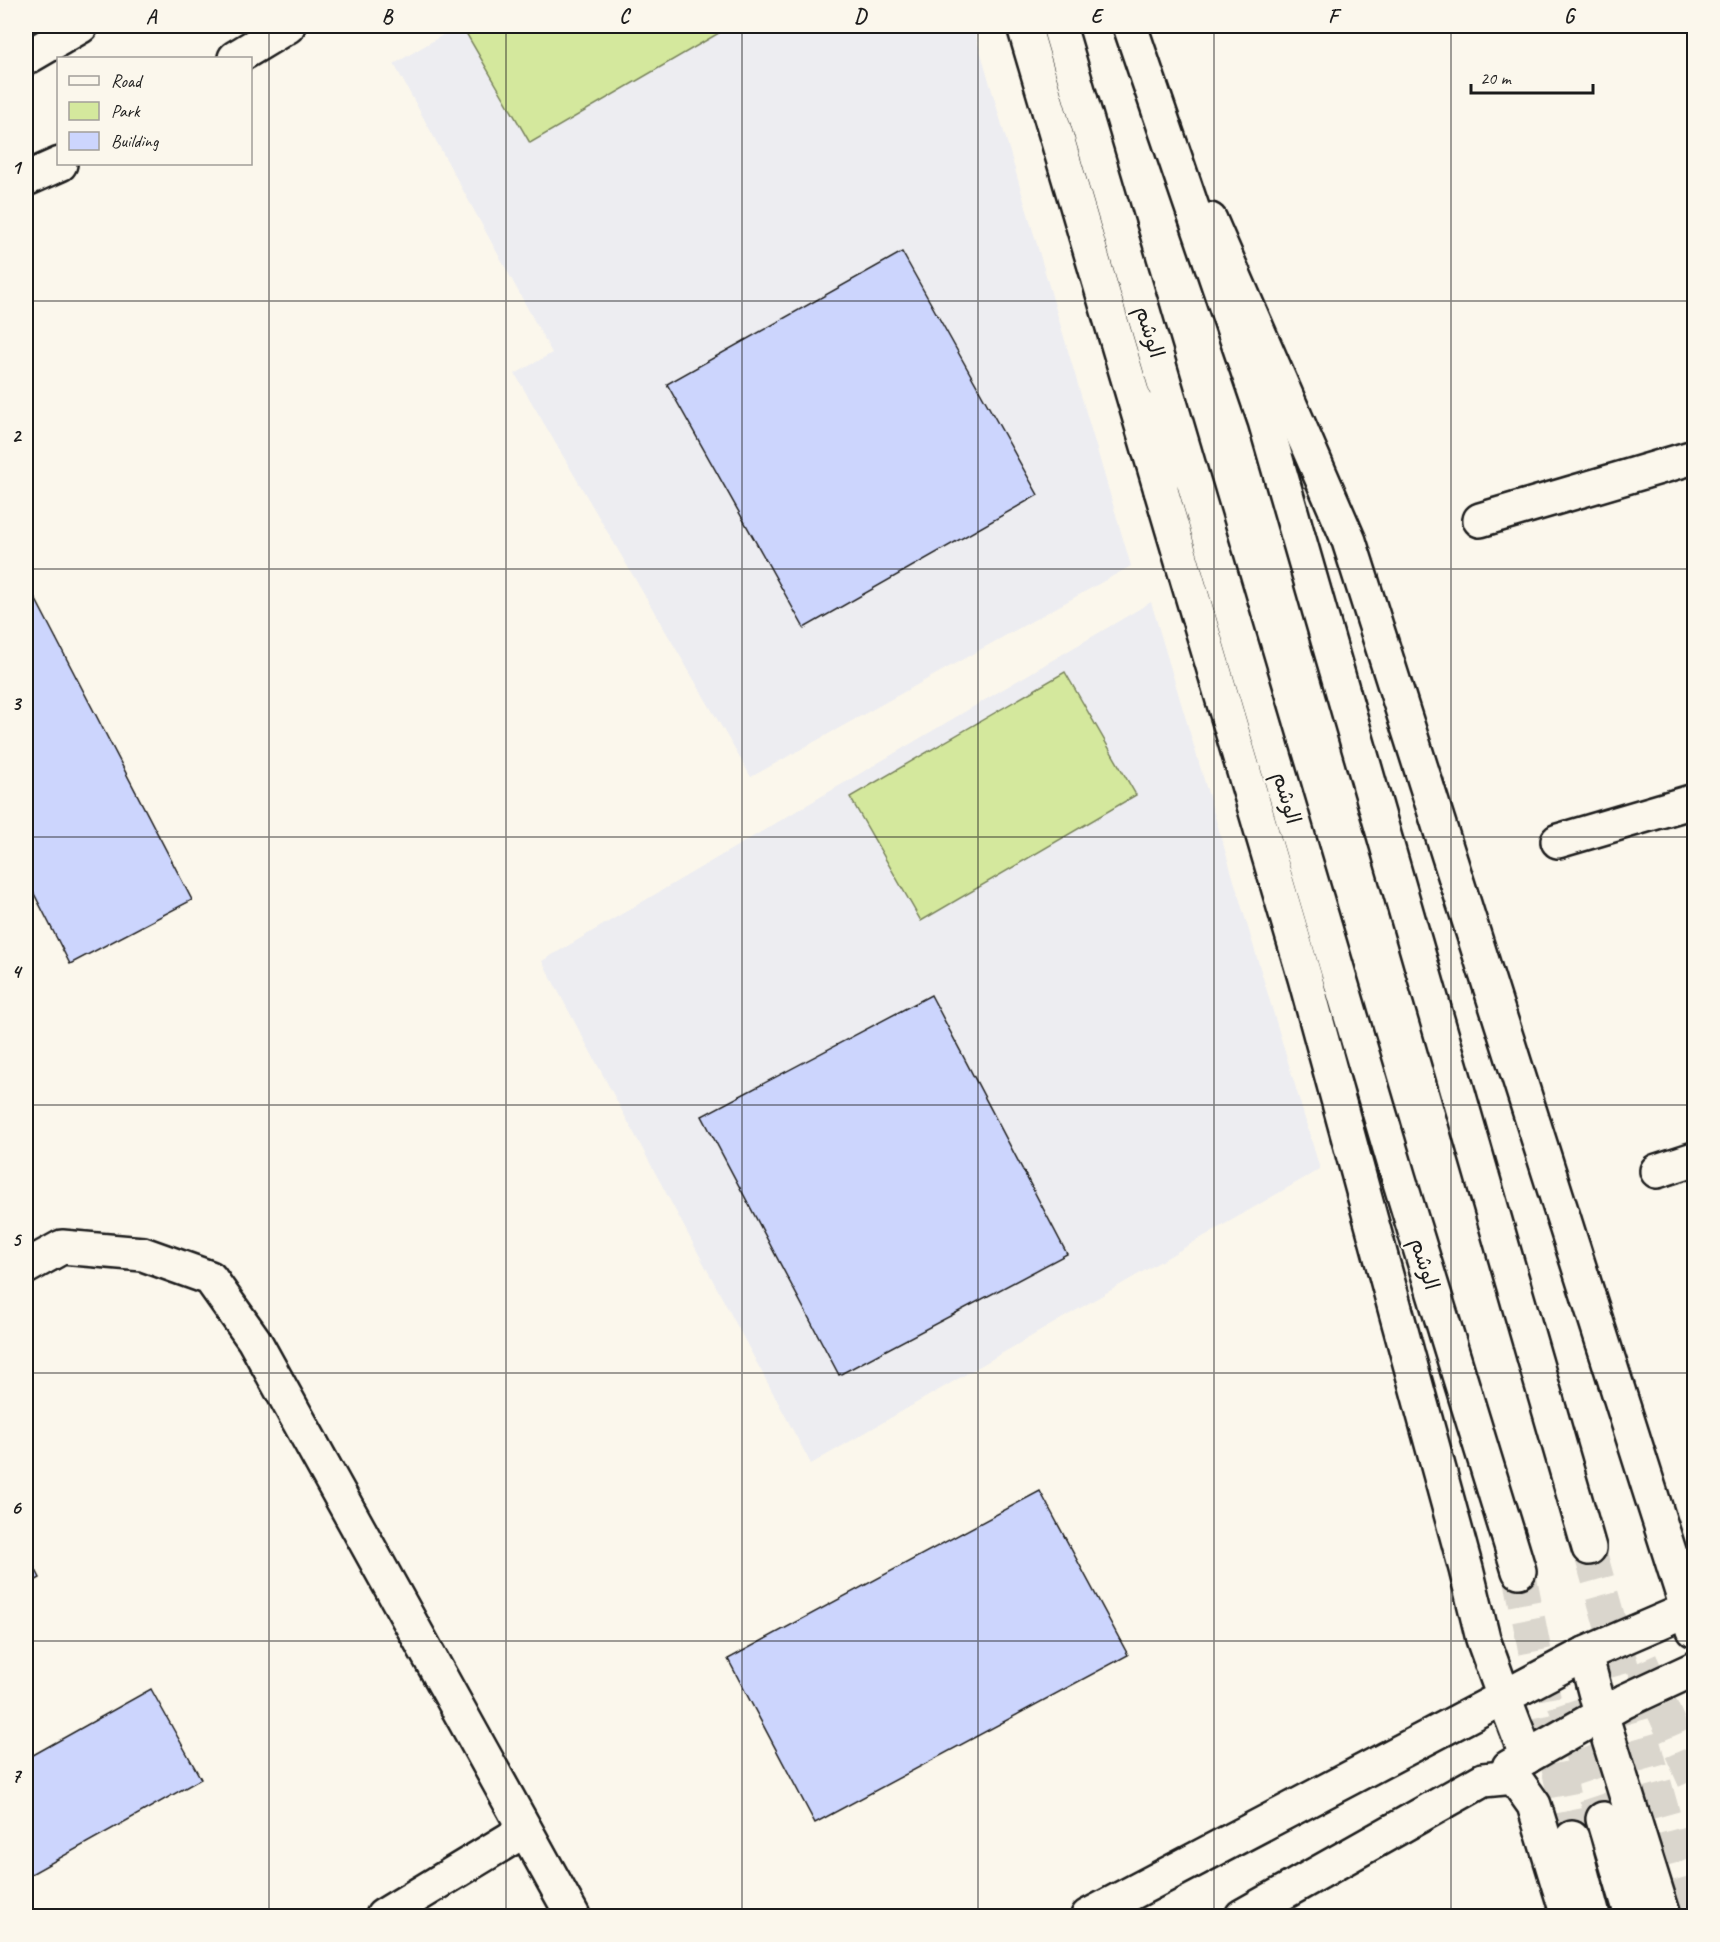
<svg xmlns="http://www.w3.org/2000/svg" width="1720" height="1942" font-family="Caveat,'Playpen Sans Arabic',sans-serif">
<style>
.built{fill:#ededf1}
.green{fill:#d4e89d;stroke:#78825c;stroke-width:1.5}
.building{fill:#ccd5fd;stroke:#1c1c1c;stroke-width:1.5}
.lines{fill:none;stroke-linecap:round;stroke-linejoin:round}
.major-tunnel{stroke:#dad6cd;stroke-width:33;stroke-dasharray:33 16;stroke-linecap:butt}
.minor-casing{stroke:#1c1c1c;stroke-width:38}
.major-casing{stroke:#1c1c1c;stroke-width:38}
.minor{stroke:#fbf7ec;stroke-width:33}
.major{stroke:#fbf7ec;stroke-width:33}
.grid{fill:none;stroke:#1c1c1c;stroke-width:1.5;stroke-opacity:0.55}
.labels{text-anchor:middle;stroke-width:4.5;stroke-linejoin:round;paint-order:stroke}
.street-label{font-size:21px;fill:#1c1c1c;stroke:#fbf7ec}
.neatline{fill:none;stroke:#1c1c1c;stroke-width:2}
.grid-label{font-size:20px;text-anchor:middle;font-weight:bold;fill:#1c1c1c}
</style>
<rect width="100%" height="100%" fill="#fbf7ec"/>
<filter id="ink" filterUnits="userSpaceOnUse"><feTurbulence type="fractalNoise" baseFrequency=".0167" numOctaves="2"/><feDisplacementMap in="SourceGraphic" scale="12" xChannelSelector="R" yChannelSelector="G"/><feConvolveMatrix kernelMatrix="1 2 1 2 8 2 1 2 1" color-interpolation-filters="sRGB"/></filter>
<g filter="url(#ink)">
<g class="built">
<polygon points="458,26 973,26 1131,566 751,777 515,374 552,353 394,64"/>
<polygon points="1151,602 1320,1169 811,1464 542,961"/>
</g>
<g class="green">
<polygon points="462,26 731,26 530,143"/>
<polygon points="1065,672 1136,795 921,921 850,797"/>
</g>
<g class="building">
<polygon points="902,252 1038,495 804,628 667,384"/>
<polygon points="35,598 192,900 70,964 26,878 26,603"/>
<polygon points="931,995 1067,1254 839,1375 702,1116"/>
<polygon points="1040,1491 1128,1655 815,1823 728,1659"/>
<polygon points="26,1551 40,1578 26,1586"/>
<polygon points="151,1689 201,1779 26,1877 26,1759"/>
</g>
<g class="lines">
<g class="major-tunnel">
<polyline points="1589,1548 1692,1916"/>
<polyline points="1519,1571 1572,1838"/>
<polyline points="1641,1661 1694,1780"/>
<polyline points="1564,1703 1603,1819"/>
</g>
<defs>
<g id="minor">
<polyline points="1024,26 1305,978 1466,1569 1483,1639 1504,1697 1088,1916"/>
<polyline points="26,58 81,26"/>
<polyline points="235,58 288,26"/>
<polyline points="26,179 60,164"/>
<polyline points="1210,220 1349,541 1694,1630"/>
<polyline points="1480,520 1694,457"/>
<polyline points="1558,841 1694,801"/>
<polyline points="1657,1171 1694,1159"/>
<polyline points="26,1267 62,1247 143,1254 210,1278 254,1340 573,1916"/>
<polyline points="1585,1654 1601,1714 1664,1916"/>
<polyline points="1527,1757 1504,1697 1585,1654 1694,1607"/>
<polyline points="1509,1767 1625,1701 1694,1669"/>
<polyline points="383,1916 525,1830"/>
<polyline points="1242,1916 1483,1780 1514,1777 1534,1805 1568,1916"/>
</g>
<g id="major">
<polyline points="1059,26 1399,1179 1519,1571"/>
<polyline points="1130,26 1265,421 1589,1548"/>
<polyline points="1161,490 1161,407"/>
<polyline points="1603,1819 1632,1916"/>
<polyline points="1572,1838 1593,1916"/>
</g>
</defs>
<use href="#minor" class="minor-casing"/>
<use href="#major" class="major-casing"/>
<use href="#minor" class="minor"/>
<use href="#major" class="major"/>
</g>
</g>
<path class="grid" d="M269,26V1916M506,26V1916M742,26V1916M978,26V1916M1214,26V1916M1451,26V1916M26,301H1694M26,569H1694M26,837H1694M26,1105H1694M26,1373H1694M26,1641H1694"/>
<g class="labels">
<g class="street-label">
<text transform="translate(1150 332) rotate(73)" y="7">الوشم</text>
<text transform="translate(1287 798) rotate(74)" y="7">الوشم</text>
<text transform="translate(1425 1264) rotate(73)" y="7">الوشم</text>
</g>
</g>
<rect width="1720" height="1942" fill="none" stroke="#fbf7ec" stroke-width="66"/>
<rect x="57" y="57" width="195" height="108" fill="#fbf7ec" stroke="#a29f99" stroke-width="1.5"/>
<rect x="69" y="76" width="30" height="9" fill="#fbf7ec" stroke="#a29f99" stroke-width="1.5"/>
<text x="111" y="87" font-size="18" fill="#1c1c1c">Road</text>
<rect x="69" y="102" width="30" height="18" fill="#d4e89d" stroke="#a29f99" stroke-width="1.5"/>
<text x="111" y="117" font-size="18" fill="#1c1c1c">Park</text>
<rect x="69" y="132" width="30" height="18" fill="#ccd5fd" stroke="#a29f99" stroke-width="1.5"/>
<text x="111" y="147" font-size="18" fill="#1c1c1c">Building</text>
<path d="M1471 84v9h122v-9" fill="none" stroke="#1c1c1c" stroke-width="3"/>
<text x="1480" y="84" font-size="18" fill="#1c1c1c" stroke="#fbf7ec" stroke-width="4.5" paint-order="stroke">20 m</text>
<rect x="33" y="33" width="1654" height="1876" class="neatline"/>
<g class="grid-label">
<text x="151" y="23">A</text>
<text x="387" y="23">B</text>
<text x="624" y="23">C</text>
<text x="860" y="23">D</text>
<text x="1096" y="23">E</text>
<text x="1333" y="23">F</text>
<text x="1569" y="23">G</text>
<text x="16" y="174">1</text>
<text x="16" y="442">2</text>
<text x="16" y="710">3</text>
<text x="16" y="978">4</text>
<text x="16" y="1246">5</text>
<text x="16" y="1514">6</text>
<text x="16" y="1782">7</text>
</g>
</svg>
